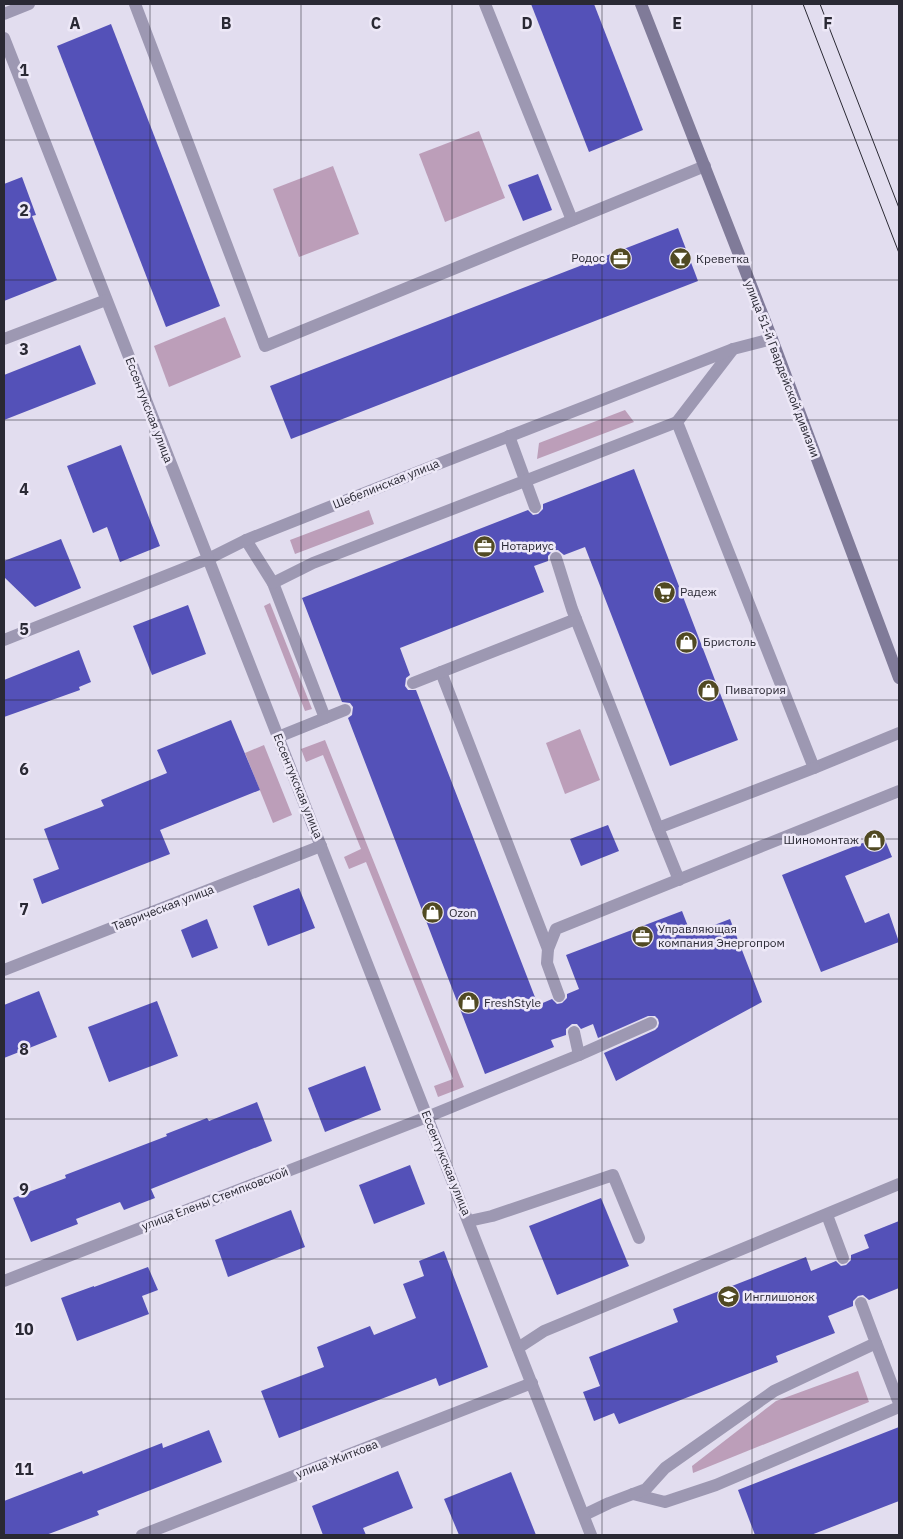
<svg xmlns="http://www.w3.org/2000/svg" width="903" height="1539" font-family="'IBM Plex Sans',sans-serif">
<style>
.green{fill:#bc9eb9}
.building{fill:#5451b8}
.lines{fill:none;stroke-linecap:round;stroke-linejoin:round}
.service{stroke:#9d98b2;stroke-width:12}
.minor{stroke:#9d98b2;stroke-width:12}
.secondary{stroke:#807b99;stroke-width:12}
.tram{stroke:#2a2934;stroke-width:1}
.grid{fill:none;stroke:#2a2934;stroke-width:1;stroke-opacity:0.55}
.labels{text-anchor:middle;stroke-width:5;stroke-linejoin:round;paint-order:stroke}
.poi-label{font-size:12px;fill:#2a2934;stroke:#ede8f7;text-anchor:start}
.street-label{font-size:12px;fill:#2a2934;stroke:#ede8f7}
.grid-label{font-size:16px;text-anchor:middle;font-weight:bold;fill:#2a2934;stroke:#ede8f7;stroke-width:5;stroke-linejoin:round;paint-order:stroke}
</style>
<rect width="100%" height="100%" fill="#e2ddef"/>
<g class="green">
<polygon points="479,131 505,198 445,222 419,154"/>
<polygon points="333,166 359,234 299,257 273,189"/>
<polygon points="225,317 241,357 169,387 154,346"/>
<polygon points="625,410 634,422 537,459 539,443"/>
<polygon points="369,510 374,524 295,554 290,540"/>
<polygon points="270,603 312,709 305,711 264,606"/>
<polygon points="580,729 600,780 565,794 546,743"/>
<polygon points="325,740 464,1087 438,1097 434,1086 453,1079 366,862 349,869 344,857 361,849 323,755 306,762 301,749"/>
<polygon points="264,745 292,815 273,823 245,753"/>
<polygon points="858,1371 869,1402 693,1473 692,1466 776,1401"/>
</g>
<g class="building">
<polygon points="531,4 594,4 643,130 589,152"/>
<polygon points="111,24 220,306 166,327 57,46"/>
<polygon points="538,174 552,210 523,221 508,185"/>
<polygon points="22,177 36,215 32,216 57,280 4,301 4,184"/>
<polygon points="678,228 698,281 291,439 270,386"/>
<polygon points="80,345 96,384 4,420 4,375"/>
<polygon points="121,445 160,546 120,562 107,527 93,533 67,466"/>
<polygon points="634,469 738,740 670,766 585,547 564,555 558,550 553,550 548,556 548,561 534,566 544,592 400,648 410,675 406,678 405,686 408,690 416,690 538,1005 552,999 557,1004 562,1003 567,998 567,994 579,989 566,955 682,911 691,934 730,919 762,1002 616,1081 604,1053 655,1030 658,1027 659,1023 658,1019 655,1016 648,1016 598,1038 593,1024 581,1029 577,1024 572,1024 566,1029 566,1035 551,1040 554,1047 485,1074 348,718 352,715 353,707 350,703 342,702 302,598 528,510 533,515 538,514 543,509 543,504"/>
<polygon points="61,539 81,588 35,607 4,577 4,561"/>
<polygon points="188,605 206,654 152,675 133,626"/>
<polygon points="79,650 91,682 79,687 80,690 4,717 4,680"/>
<polygon points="231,720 260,790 160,830 170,854 42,904 33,879 59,869 44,829 104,806 101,800 167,773 157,750"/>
<polygon points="608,825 619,851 581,866 570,839"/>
<polygon points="883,835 892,857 845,876 865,923 889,913 899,942 821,972 782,875"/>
<polygon points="299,888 315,928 268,946 253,906"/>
<polygon points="207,919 218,948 192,958 181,930"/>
<polygon points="39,991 57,1037 4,1058 4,1005"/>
<polygon points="157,1001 178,1056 109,1082 88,1027"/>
<polygon points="365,1066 381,1110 325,1132 308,1088"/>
<polygon points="257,1102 272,1141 151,1189 155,1198 124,1210 120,1202 76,1219 78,1224 31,1242 13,1198 66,1178 65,1175 167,1136 166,1134 207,1118 209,1121"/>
<polygon points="410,1165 425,1204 374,1224 359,1185"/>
<polygon points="601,1198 629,1266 557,1295 529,1226"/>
<polygon points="291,1210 305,1247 228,1277 215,1240"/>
<polygon points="899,1221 899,1288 869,1300 863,1295 858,1296 853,1301 853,1306 828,1316 835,1333 776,1356 778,1362 619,1424 614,1413 594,1421 583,1392 600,1386 589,1357 678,1322 673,1309 806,1257 811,1271 836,1261 841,1266 846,1265 851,1260 851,1255 869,1248 864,1235"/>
<polygon points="444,1251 488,1367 439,1386 436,1378 279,1438 261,1391 324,1367 317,1347 370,1326 374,1335 416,1318 403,1284 424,1276 419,1261"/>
<polygon points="148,1267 158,1290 142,1296 149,1314 77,1341 61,1298 94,1286 94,1287"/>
<polygon points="899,1427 899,1501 811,1535 755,1535 738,1490"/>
<polygon points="209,1430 222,1462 97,1511 99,1515 46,1535 4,1535 4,1501 82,1471 83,1474 162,1443 163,1448"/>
<polygon points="398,1471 413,1508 363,1528 366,1535 323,1535 312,1506"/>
<polygon points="511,1472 536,1535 459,1535 444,1499"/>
</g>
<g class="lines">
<g class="service">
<polyline points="135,4 265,346 705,166"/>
<polyline points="485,4 572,220"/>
<polyline points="4,14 29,4"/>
<polyline points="733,349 677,422 814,768 899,733"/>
<polyline points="509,436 535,507"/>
<polyline points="246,540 273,583 325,718"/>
<polyline points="556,558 572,609 658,828 814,768"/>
<polyline points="208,559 246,540 438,464 733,349 772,339"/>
<polyline points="273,583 313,563 677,422"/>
<polyline points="441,672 548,949"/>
<polyline points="413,683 576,619"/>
<polyline points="278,737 345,710"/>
<polyline points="658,828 679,880"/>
<polyline points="559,996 547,963 548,949 556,929 899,791"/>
<polyline points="579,1055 651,1023"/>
<polyline points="427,1117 579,1055 574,1032"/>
<polyline points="827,1215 843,1258"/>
<polyline points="469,1221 492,1216 613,1175 639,1238"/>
<polyline points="876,1343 899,1403"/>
<polyline points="518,1348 544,1331 899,1184"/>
<polyline points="633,1494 665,1502 716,1485 899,1407"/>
<polyline points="584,1515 609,1503 646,1489 665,1468 774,1391 876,1343 861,1303"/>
</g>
<g class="minor">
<polyline points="4,38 591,1535"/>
<polyline points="4,339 106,300"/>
<polyline points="4,640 208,559"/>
<polyline points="4,970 321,846"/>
<polyline points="4,1281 427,1117"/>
<polyline points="142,1535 532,1383"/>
</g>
<polyline class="secondary" points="641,4 772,339 899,678"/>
<g class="tram">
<polyline points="803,4 899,253"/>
<polyline points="820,4 899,208"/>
</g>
</g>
<path class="grid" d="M150,4V1535M301,4V1535M452,4V1535M602,4V1535M752,4V1535M4,140H899M4,280H899M4,420H899M4,560H899M4,700H899M4,839H899M4,979H899M4,1119H899M4,1259H899M4,1399H899"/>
<defs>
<symbol id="office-disc" viewBox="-11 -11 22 22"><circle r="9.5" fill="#514a23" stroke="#ede8f7"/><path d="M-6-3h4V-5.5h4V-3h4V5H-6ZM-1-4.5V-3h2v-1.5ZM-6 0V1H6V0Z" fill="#fff"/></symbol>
<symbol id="bar-disc" viewBox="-11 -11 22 22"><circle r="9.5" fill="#514a23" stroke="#ede8f7"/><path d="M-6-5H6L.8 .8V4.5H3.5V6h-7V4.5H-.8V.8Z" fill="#fff"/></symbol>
<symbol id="supermarket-disc" viewBox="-11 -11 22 22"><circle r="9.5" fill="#514a23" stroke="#ede8f7"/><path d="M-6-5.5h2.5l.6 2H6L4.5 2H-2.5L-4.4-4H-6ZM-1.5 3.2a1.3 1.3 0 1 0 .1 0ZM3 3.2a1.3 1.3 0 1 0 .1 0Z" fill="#fff"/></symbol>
<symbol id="shop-disc" viewBox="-11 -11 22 22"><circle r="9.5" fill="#514a23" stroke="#ede8f7"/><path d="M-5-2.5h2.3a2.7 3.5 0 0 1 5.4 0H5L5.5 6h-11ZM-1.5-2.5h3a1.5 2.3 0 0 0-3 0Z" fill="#fff"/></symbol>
<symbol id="school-disc" viewBox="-11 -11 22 22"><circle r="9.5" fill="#514a23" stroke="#ede8f7"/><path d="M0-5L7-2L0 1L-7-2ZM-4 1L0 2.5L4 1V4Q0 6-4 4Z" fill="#fff"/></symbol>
</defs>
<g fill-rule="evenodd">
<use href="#office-disc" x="608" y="246" width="25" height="25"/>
<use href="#bar-disc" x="668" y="246" width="25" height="25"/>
<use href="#office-disc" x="472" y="534" width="25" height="25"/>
<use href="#supermarket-disc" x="652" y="580" width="25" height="25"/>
<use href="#shop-disc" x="674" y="630" width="25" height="25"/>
<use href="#shop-disc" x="696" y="678" width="25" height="25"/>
<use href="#shop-disc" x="862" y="828" width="25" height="25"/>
<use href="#shop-disc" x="420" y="900" width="25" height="25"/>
<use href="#office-disc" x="630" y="924" width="25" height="25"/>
<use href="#shop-disc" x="456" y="990" width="25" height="25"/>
<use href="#school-disc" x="716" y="1284" width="25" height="25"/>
</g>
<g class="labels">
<g class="poi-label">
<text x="605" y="262" text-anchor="end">Родос</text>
<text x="696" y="263">Креветка</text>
<text x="501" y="550">Нотариус</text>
<text x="680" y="596">Радеж</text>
<text x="703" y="646">Бристоль</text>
<text x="725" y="694">Пиватория</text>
<text x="859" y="844" text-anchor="end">Шиномонтаж</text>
<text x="449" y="917">Ozon</text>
<text x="658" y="933">Управляющая<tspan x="658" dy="14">компания Энергопром</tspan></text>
<text x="484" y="1007">FreshStyle</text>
<text x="744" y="1301">Инглишонок</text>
</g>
<g class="street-label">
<text transform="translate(782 369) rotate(69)" y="4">улица 51-й Гвардейской дивизии</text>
<text transform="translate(149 410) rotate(69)" y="4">Ессентукская улица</text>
<text transform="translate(386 484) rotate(-22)" y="4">Шебелинская улица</text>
<text transform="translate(298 786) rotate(68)" y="4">Ессентукская улица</text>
<text transform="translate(163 908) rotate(-21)" y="4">Таврическая улица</text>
<text transform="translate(446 1163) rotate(68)" y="4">Ессентукская улица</text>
<text transform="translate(215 1199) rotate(-21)" y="4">улица Елены Стемпковской</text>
<text transform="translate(337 1459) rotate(-21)" y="4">улица Житкова</text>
</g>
</g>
<g class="grid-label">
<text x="75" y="29">A</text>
<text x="226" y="29">B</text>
<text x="376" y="29">C</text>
<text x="527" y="29">D</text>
<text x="677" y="29">E</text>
<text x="828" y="29">F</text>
<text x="24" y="76">1</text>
<text x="24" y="216">2</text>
<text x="24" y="355">3</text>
<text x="24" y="495">4</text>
<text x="24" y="635">5</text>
<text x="24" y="775">6</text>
<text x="24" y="915">7</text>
<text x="24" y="1055">8</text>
<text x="24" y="1195">9</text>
<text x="24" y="1335">10</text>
<text x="24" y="1475">11</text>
</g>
<rect width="903" height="1539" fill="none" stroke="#2a2934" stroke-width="10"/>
</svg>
